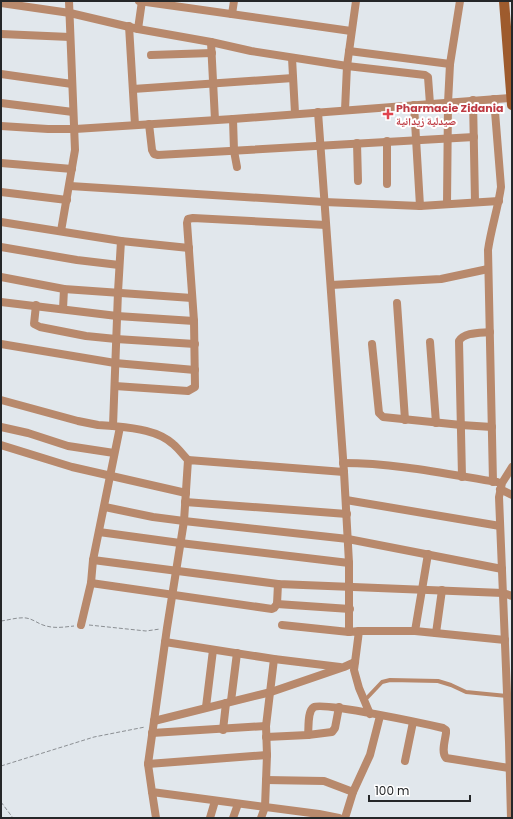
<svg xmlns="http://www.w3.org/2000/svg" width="513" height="819" font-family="Poppins,'Noto Naskh Arabic',sans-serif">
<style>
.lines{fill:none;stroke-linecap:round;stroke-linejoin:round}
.path{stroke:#8b8f93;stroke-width:1;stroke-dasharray:4 2;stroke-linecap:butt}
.lane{stroke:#b8896c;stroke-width:4}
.street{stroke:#b8896c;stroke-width:8}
.secondary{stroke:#9e5b2d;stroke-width:10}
.health-dot{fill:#e0444e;stroke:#fff;stroke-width:1.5}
.labels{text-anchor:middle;stroke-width:4;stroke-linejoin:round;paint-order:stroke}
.health-label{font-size:11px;font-weight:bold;fill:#be3a42;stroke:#fff;text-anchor:start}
</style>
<rect width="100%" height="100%" fill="#e1e7ec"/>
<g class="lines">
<g class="path">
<path d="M1,621C9,620 18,617 26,618C33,619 37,623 43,625C54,629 64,627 74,626"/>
<polyline points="89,625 146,631 160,629"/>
<polyline points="1,766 94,737 145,727"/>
<polyline points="1,802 13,818"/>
</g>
<polyline class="lane" points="365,700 382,682 390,680 438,681 451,685 466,692 507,696"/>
<g class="street">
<polyline points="139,1 351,31"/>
<polyline points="1,3 70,13 138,29 211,42 251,51 347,66 425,75 428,77 430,104"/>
<polyline points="232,14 234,1"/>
<polyline points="129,26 135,125"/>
<polyline points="138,29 142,1"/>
<polyline points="1,34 70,37"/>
<polyline points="211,42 215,120"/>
<polyline points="349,51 450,64"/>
<polyline points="151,55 212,53"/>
<polyline points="292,58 295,113"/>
<polyline points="1,74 72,84"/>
<polyline points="133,89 293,78"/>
<polyline points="473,100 475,202"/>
<polyline points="1,103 73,112"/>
<polyline points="414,105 420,206"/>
<polyline points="345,110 347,66 356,1"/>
<polyline points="318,112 344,472 188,460 184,521 167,628 148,764 152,792 319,814 339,818"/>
<polyline points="233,119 234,151 237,167"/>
<polyline points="149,124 152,150 154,154 158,155 474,137"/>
<polyline points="1,126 48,129 75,129 233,119 511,98"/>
<polyline points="387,141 387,184"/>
<polyline points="357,143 358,181"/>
<polyline points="1,163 72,169"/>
<polyline points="70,186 324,202 420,206 499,201"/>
<polyline points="1,192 67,200"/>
<polyline points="447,204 448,103 450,64 460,1"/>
<polyline points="1,222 121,241 189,248"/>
<polyline points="61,231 75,150 69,1"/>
<path d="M121,241L118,292L113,426C133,428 158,430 173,444C179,449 183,455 188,460"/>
<polyline points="1,247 77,260 119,265"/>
<polyline points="1,277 64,289 192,298"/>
<polyline points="331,285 441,279 488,269"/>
<polyline points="1,302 117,316 194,321"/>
<polyline points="397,303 405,420"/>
<polyline points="36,305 34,324 40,327 86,336 116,339 195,344"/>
<polyline points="63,309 64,289"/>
<polyline points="430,342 436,423"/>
<polyline points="1,344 115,363 195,370"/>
<polyline points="372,344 379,413 383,417 461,425 492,427"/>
<polyline points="115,386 188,391 195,387 194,321 187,223 188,219 193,218 326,225"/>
<polyline points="1,400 78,421 98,425 113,426"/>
<polyline points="1,427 28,433 68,446 114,453"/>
<polyline points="1,445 72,467 186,493"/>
<path d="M343,463C395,463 447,474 497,482"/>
<polyline points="344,472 349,563 349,632 359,631 354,670 359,688 370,714"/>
<path d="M462,477L459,341C464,332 481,333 490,332"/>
<path d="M493,482L488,250C491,229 498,208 501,187L494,99"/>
<polyline points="500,489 512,495"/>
<polyline points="346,500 500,526"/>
<polyline points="185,502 347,514"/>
<polyline points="105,507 153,517 184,521 348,539 502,569"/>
<polyline points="99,532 180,543 349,563"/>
<polyline points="93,560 278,584 503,593 512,596"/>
<polyline points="91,583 272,609 274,608 277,604 278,584"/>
<polyline points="277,604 350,609"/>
<polyline points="81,625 91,583 93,560 120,427"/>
<polyline points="282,625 349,632"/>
<polyline points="359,631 415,631 505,640"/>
<polyline points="415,631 428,554"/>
<polyline points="436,633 442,590"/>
<polyline points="165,642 274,659 340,667"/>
<polyline points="231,701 237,653"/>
<polyline points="206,707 213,650"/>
<polyline points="154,721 271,692 344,667 355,662"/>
<polyline points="223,730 226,703"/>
<polyline points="152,733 266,726"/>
<path d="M308,735C309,728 307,711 314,707C324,702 426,724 443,728L446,730V733C445,741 441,752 446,758L509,768"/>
<polyline points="266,737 308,735 332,732 335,728 339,707"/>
<polyline points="405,761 413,722"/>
<polyline points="148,764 267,755"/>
<polyline points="266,780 324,781 353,792"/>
<polyline points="152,792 156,818"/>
<polyline points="210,818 215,801"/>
<polyline points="233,818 238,804"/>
<polyline points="261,818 265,807 267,755 266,726 274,659"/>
<polyline points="345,818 353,792 370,755 380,716"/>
<polyline points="511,818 509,742 499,497 502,483 512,467"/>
</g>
<polyline class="secondary" points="504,1 512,105"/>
</g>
<path class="health-dot" d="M386 108h4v4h4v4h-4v4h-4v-4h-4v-4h4z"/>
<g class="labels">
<g class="health-label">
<text x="396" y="112">Pharmacie Zidania<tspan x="396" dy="13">صيدلية زيدانية</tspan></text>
</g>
</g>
<rect width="513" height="819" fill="none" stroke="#252729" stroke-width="4"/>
<path d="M369 795v6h101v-6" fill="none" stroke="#252729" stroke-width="2"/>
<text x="375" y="795" font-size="12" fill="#252729" stroke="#ffffff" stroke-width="3" paint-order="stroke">100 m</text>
</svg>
